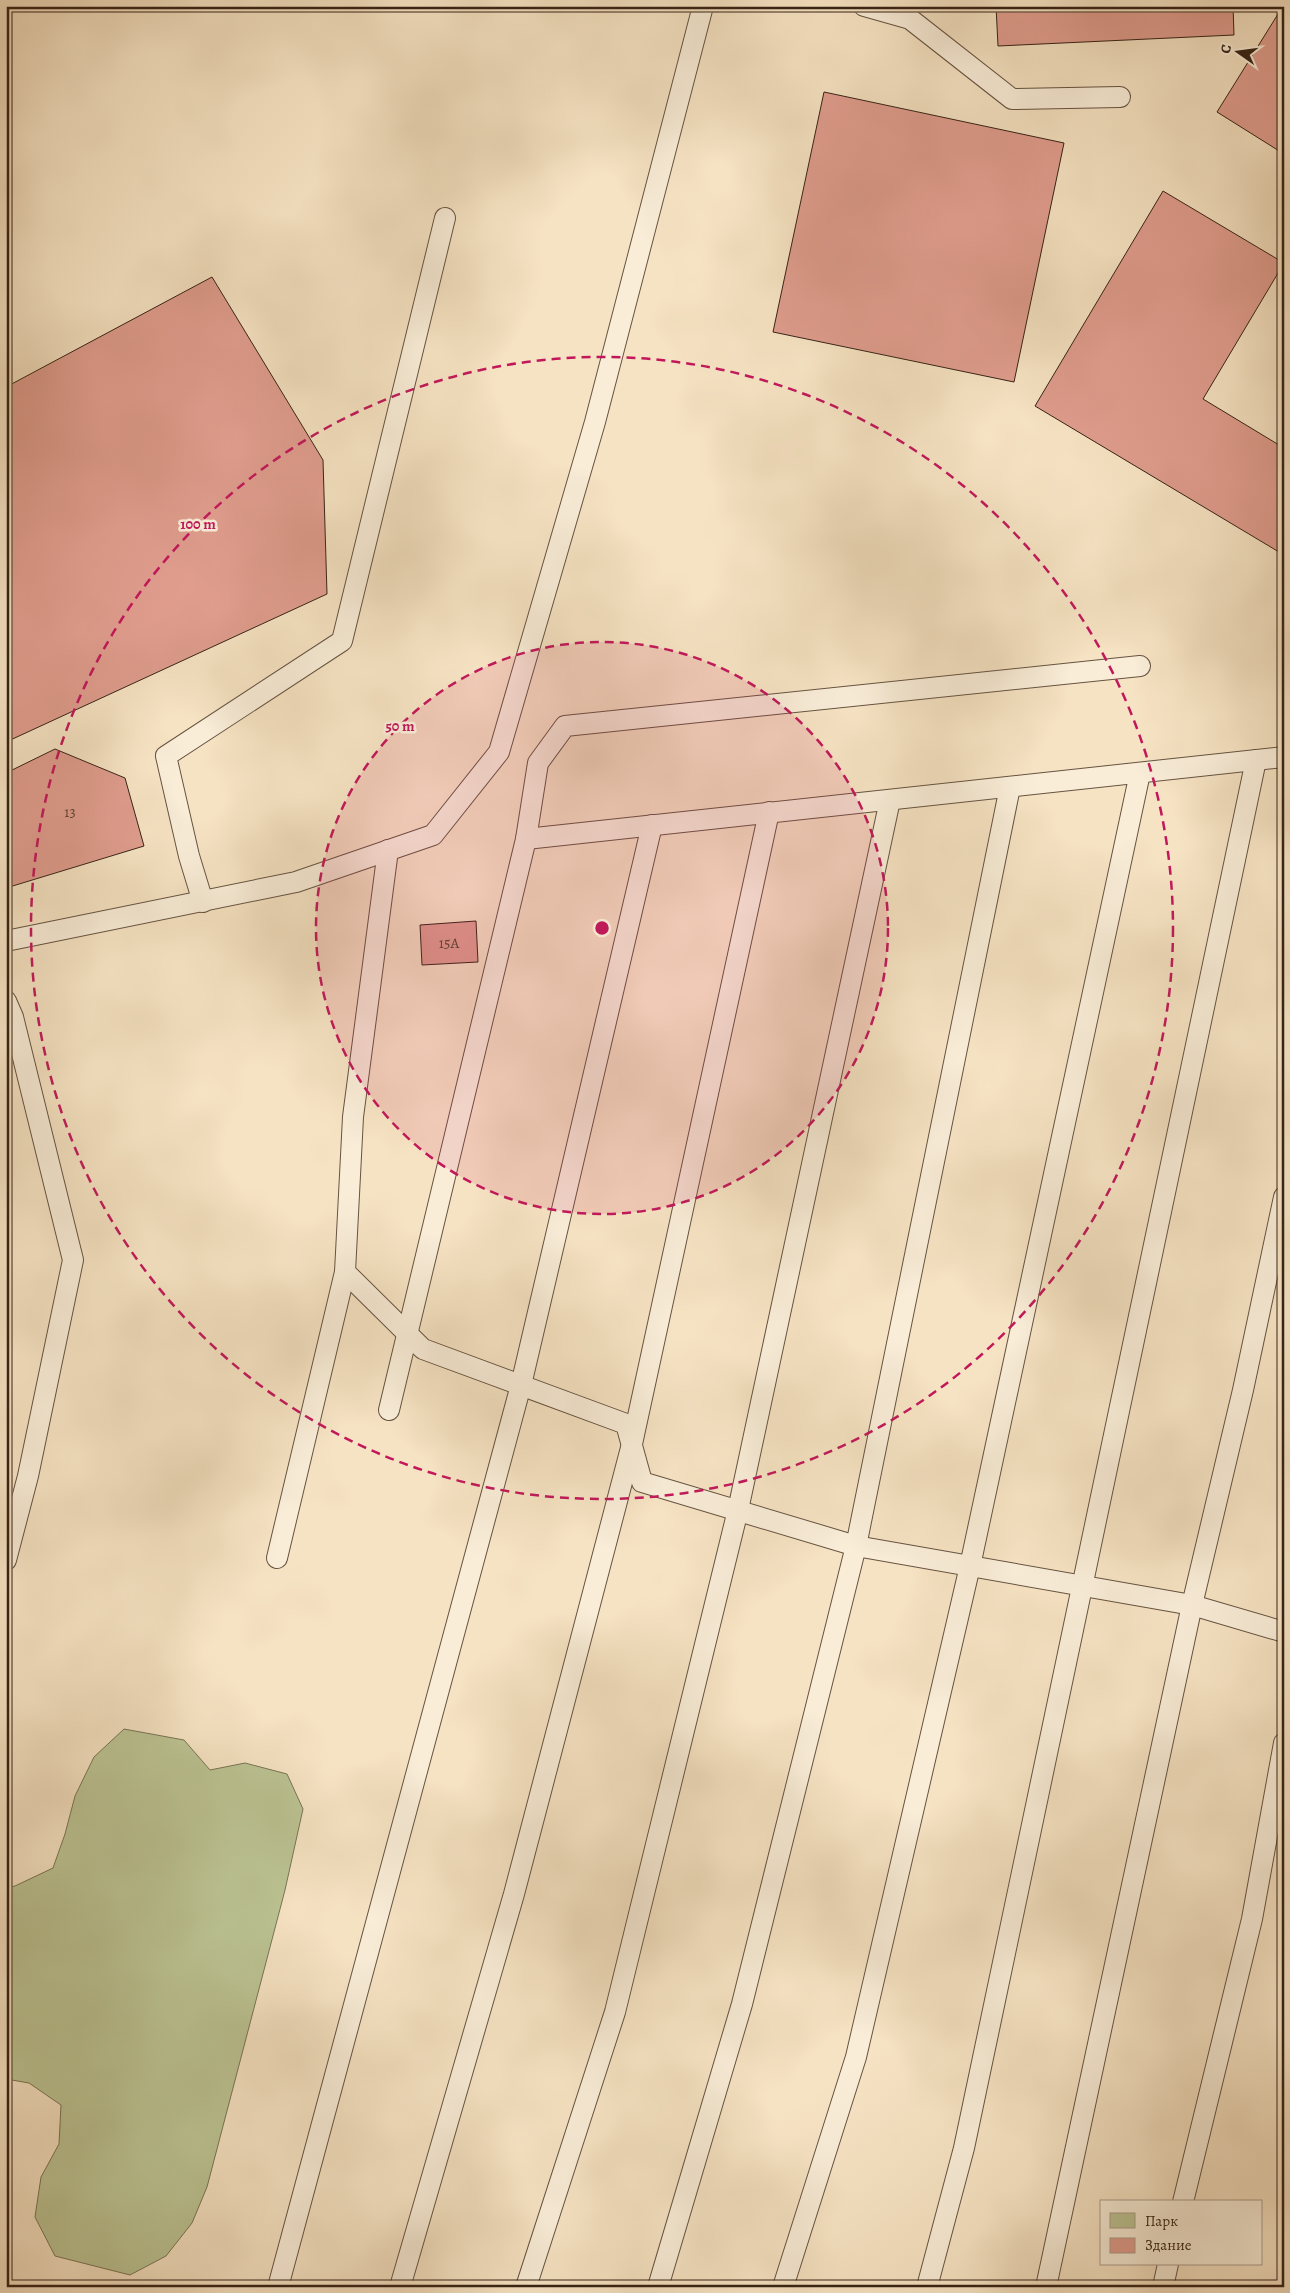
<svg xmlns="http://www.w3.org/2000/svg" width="1290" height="2293" font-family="Alegreya,serif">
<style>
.green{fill:#bcc494;stroke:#797455}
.building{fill:#e09d8e;stroke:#362316}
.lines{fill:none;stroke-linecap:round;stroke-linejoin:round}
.lane-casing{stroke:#665341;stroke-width:22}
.lane{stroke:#f9edd8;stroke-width:20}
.ring{fill:none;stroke:#c2185b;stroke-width:2.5;stroke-dasharray:9 6}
.labels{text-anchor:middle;stroke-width:5;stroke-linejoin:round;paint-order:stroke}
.number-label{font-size:15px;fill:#604234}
.centre{fill:#c2185b;stroke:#f9edd8;stroke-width:2.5}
.ring-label{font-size:15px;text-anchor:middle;font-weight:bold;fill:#c2185b;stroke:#f9edd8;stroke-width:5;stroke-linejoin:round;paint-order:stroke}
</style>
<rect width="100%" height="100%" fill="#f6e3c3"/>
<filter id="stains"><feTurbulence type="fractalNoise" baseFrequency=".004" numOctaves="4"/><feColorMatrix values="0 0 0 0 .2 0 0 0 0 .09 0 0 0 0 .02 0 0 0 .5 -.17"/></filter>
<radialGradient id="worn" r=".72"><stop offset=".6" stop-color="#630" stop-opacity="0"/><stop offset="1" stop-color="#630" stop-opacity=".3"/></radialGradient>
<polygon class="green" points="124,1729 184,1740 210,1770 245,1763 287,1774 303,1809 285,1890 207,2187 192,2223 166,2256 130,2275 55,2256 35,2217 41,2177 59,2144 61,2105 29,2083 6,2079 6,1888 15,1886 53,1868 65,1834 75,1796 94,1757"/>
<g class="building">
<polygon points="996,6 1233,6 1234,35 998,46"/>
<polygon points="1283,6 1284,6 1284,154 1217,112"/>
<polygon points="824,92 1064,143 1014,382 773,332"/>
<polygon points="1163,191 1284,263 1203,399 1284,448 1284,555 1035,406"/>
<polygon points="212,277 323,460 327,594 6,742 6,387"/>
<polygon points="55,749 125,778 144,846 6,888 6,773"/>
<polygon points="476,921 478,962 422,965 420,925"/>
</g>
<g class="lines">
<defs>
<g id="lane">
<polyline points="864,6 910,19 1012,99 1120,97"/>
<polyline points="526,839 1284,757"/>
<polyline points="388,850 353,1117 345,1272 423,1349 626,1424 642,1482 856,1546 1192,1605 1284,1632"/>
<polyline points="203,902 189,856 166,756 342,641 445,218"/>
<polyline points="6,941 296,882 433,835 499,752 595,422 703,6"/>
<polyline points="6,1001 13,1017 73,1260 28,1476 6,1560"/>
<polyline points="389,1410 526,839 538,763 565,726 1140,666"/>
<polyline points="277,1558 345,1272"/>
<polyline points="1183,2202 1252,1919 1284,1743"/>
<polyline points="278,2287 521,1385 652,825"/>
<polyline points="400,2287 514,1894 632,1444 769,812"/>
<polyline points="526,2287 615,2012 738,1510 890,800"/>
<polyline points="658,2287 742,2004 856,1546 1010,787"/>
<polyline points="783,2287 856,2057 970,1566 1140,773"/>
<polyline points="927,2287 964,2148 1256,760"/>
<polyline points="1046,2287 1192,1605 1243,1390 1284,1197"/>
<polyline points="1163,2287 1168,2264"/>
</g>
</defs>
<use href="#lane" class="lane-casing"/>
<use href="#lane" class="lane"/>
</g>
<circle cx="602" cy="928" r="286" fill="#c2185b" fill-opacity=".12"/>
<g class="ring">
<circle cx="602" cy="928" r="286"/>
<circle cx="602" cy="928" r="571"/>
</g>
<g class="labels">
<g class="number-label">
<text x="70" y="817">13</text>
<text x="449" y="948">15А</text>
</g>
</g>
<circle cx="602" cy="928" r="8" class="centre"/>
<g class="ring-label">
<text x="198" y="529">100 m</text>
<text x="400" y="731">50 m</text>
</g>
<rect width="1290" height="2293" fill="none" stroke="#f6e3c3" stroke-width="25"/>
<rect x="8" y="8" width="1275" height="2278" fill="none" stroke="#362316" stroke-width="2.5"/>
<rect x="12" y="12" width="1265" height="2268" fill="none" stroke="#362316"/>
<rect x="1100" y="2200" width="162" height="65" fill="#f9edd8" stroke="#ab9c8a"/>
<rect x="1110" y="2213" width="25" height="15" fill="#bcc494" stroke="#ab9c8a"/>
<text x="1145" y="2226" font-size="15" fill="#362316">Парк</text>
<rect x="1110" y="2238" width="25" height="15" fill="#e09d8e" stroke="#ab9c8a"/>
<text x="1145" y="2250" font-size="15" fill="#362316">Здание</text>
<g transform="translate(1238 52) rotate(284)" stroke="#f9edd8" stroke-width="4" paint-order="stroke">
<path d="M0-4L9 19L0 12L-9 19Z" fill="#362316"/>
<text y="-8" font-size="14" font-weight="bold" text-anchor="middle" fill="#362316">С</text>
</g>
<rect width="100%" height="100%" filter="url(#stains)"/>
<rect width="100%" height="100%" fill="url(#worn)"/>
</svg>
